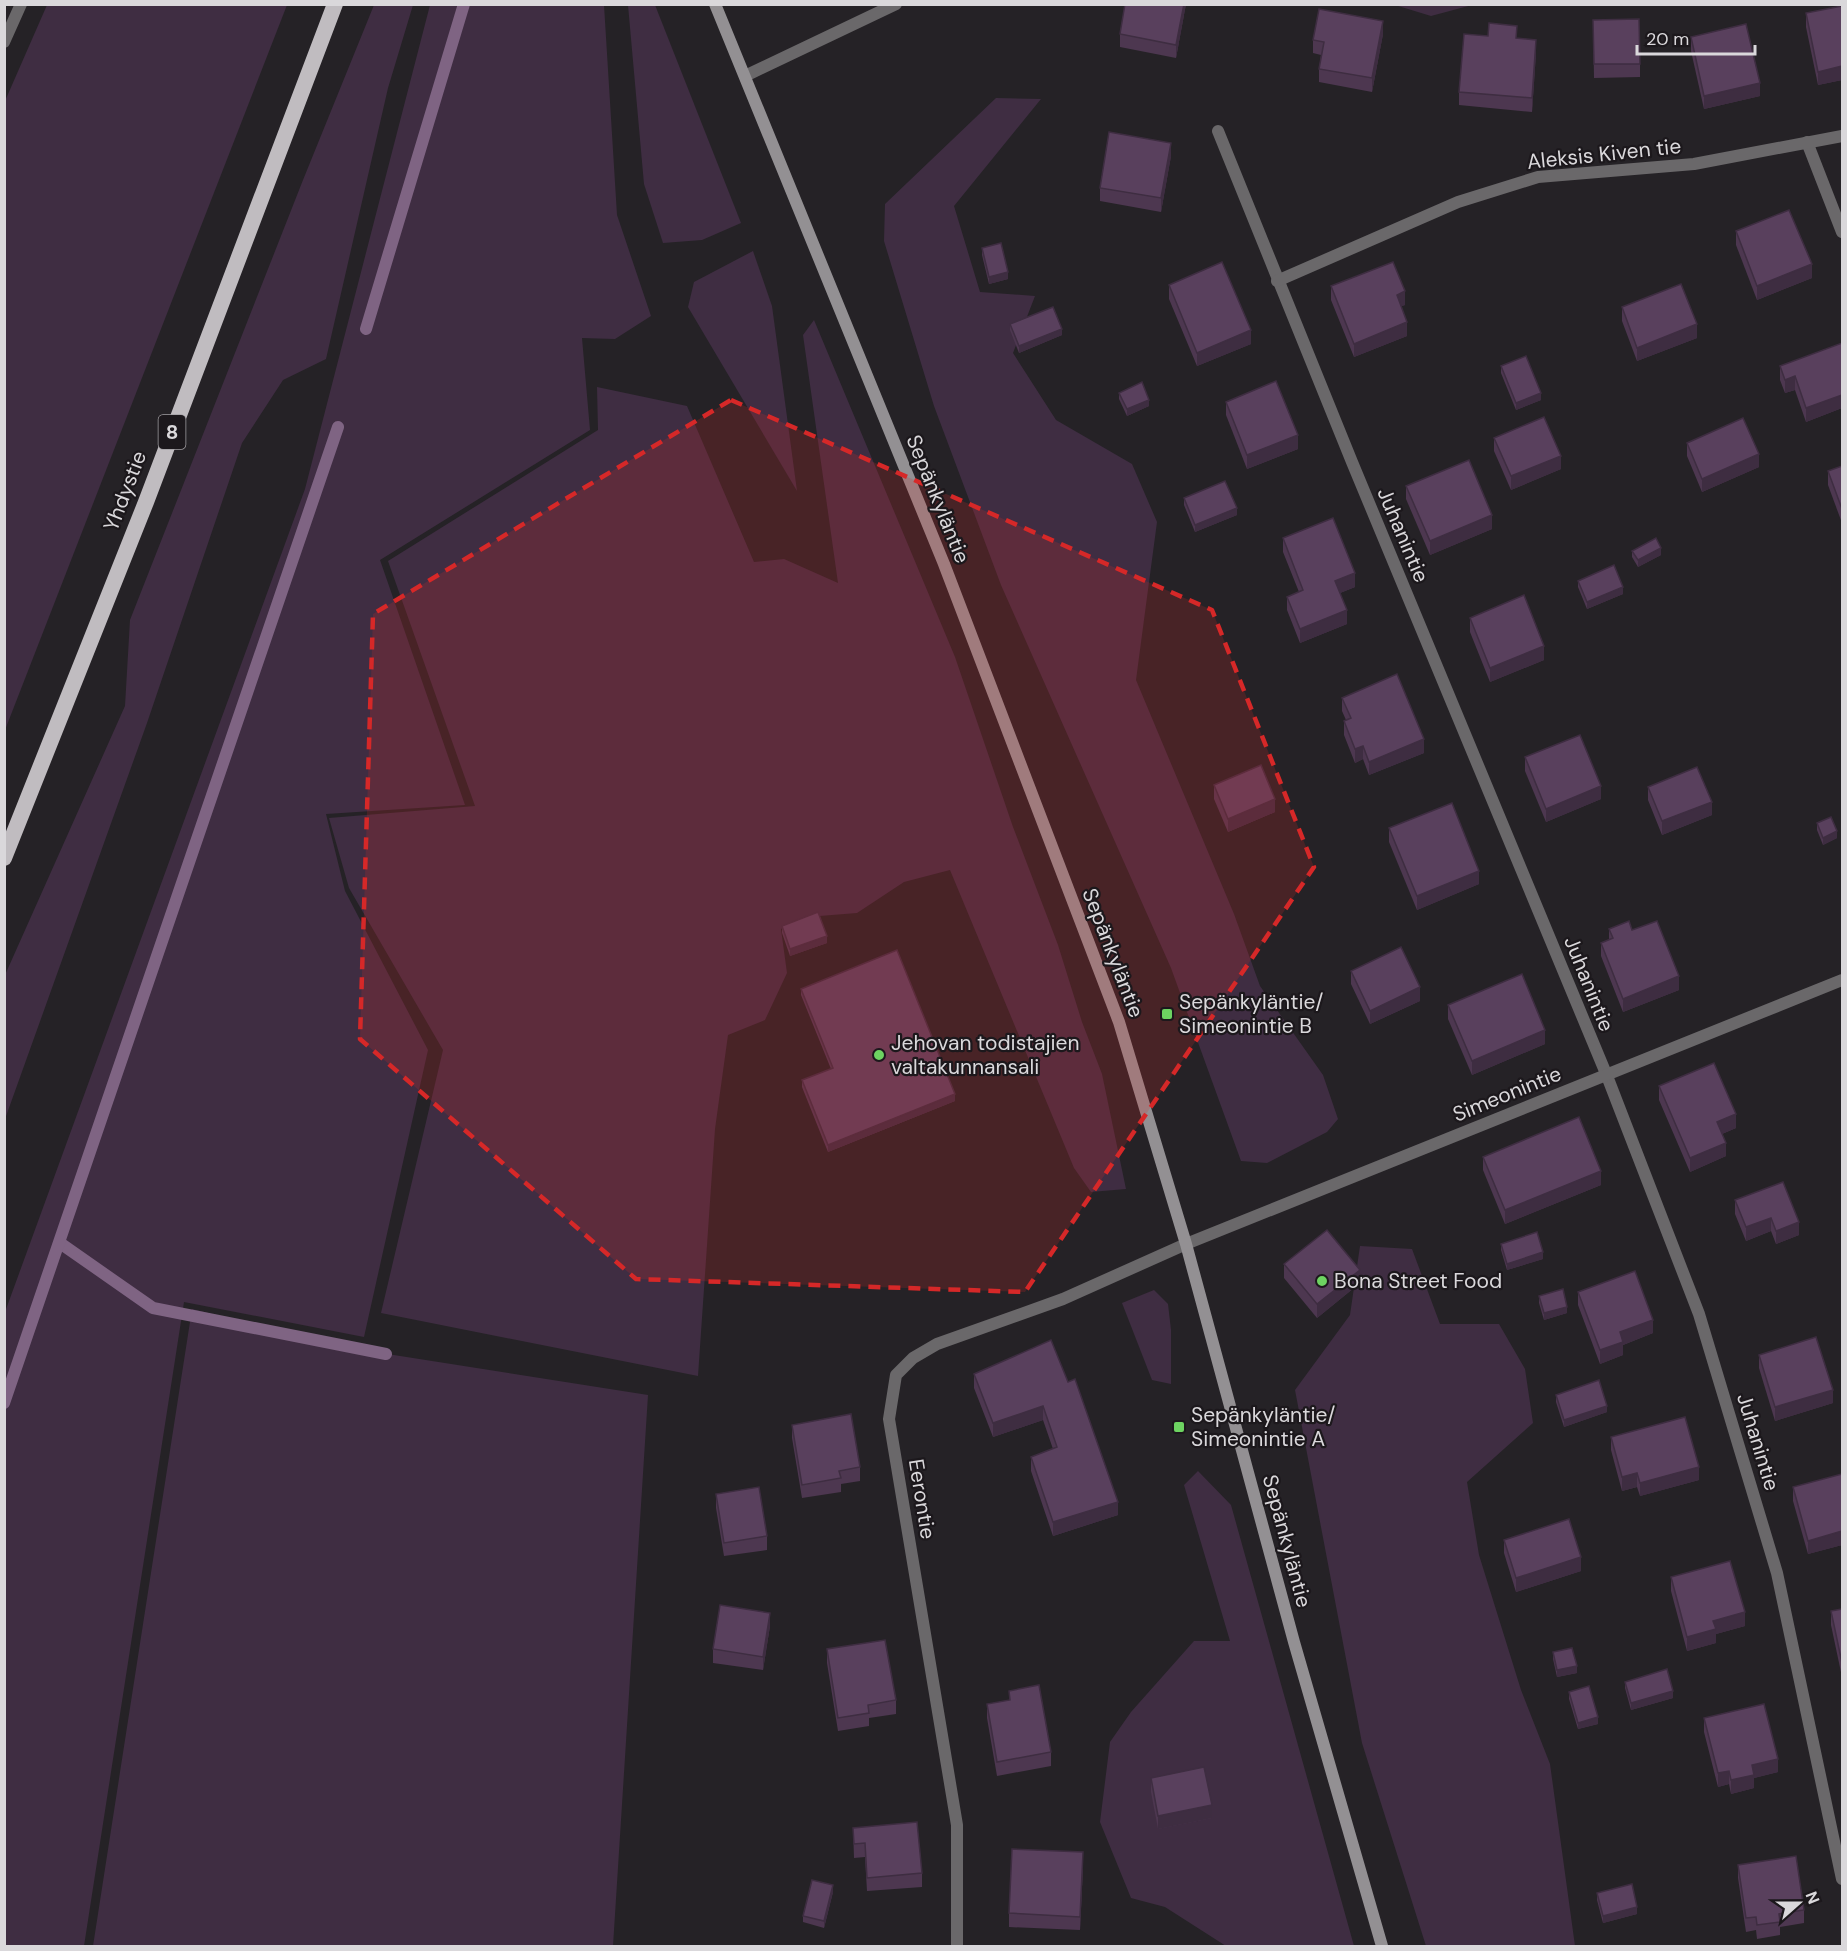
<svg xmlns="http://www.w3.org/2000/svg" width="1847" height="1951" font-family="'DM Sans',sans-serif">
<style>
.green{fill:#3f2d42}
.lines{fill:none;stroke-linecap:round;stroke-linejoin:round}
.stream{stroke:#7f6483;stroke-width:12}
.minor{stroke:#6a686a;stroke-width:12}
.tertiary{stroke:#6a686a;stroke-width:12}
.secondary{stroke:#939093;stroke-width:12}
.trunk{stroke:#c0bcc0;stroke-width:16}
.wall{fill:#4d3750}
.shaded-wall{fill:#3e2d41}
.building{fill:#59405d;stroke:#3e2d41;stroke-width:1.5}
.marked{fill:#d62828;fill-opacity:0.2;stroke:#d62828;stroke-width:4.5;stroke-dasharray:12 8;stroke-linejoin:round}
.poi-dot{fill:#6dd361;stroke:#1c181c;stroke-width:2}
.labels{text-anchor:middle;stroke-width:4.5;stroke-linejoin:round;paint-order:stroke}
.shield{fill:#1c181c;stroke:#a19ea2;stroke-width:1.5}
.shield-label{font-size:20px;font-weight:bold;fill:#dad8db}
.street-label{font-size:21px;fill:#dad8db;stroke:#1c181c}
.poi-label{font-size:21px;fill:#dad8db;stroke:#1c181c;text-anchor:start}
</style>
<rect width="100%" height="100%" fill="#252226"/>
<g class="green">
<polygon points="47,5 287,5 5,730 5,101"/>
<polygon points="374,5 413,5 388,88 326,359 283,380 242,443 147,723 5,1119 5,975 125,706 130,620 303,180"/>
<polygon points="430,5 604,5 617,215 651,316 615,339 582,338 590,430 380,560 465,805 326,814 345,891 428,1050 364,1337 184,1302 84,1946 5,1946 5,1312 305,489"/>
<polygon points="628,5 655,5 741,223 702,240 663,243 644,184"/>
<polygon points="1395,5 1395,4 1472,5 1431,16"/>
<polygon points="996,98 1041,99 954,206 980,292 1035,296 1013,353 1056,420 1132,464 1157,522 1136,680 1234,914 1260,986 1323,1075 1338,1119 1327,1132 1267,1163 1241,1161 1171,968 1001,585 934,406 884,241 885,204"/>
<polygon points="753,251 772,306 797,491 688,307 694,282"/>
<polygon points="814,320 955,657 1013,827 1058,945 1082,1022 1102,1074 1126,1189 1091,1192 1074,1168 950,870 904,882 857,913 807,917 781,929 787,973 765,1020 728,1035 715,1129 698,1376 381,1313 443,1050 349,888 329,818 475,806 388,561 598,430 597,387 687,406 754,562 784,559 838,583 803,335"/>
<polygon points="1360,1246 1412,1249 1440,1324 1499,1324 1525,1369 1533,1423 1467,1482 1479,1555 1521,1690 1550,1764 1575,1946 1426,1946 1362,1743 1295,1390 1350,1315"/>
<polygon points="1154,1290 1168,1304 1171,1330 1171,1384 1152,1380 1122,1303"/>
<polygon points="192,1309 362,1350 648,1395 613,1946 93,1946"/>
<polygon points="1198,1471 1231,1505 1354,1946 1226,1946 1165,1907 1131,1898 1100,1822 1110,1742 1131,1712 1194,1641 1230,1641 1184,1485"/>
</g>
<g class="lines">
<g class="stream">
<polyline points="366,329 464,4"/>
<polyline points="60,1243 153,1308 386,1354"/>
<polyline points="4,1403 338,427"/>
</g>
<g class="minor">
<polyline points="4,42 21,4"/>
<polyline points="1218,131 1352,462 1607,1076 1699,1314 1777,1573 1842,1879"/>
<polyline points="1807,142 1842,232"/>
<polyline points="1277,281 1458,202 1538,177 1694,164 1842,136"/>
<polyline points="957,1946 957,1825 889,1419 896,1375 913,1358 937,1344 1063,1299 1186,1244 1842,980"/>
</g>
<polyline class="tertiary" points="745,76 896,4"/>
<polyline class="secondary" points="715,4 944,564 1119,1022 1186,1244 1294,1642 1382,1946"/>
<polyline class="trunk" points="4,858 146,502 335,4"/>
</g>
<g class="wall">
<polygon points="1125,4 1186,4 1176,58 1120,47 1120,34"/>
<polygon points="1842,6 1842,80 1818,85 1806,27 1806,13"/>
<polygon points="1593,20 1640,64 1640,77 1594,78"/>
<polygon points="1383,34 1372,92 1319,82 1319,69 1321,55 1313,53 1313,40"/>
<polygon points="1691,37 1760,96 1704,109 1691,51"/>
<polygon points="1517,38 1536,53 1532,112 1459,105 1459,92"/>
<polygon points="1171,156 1161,212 1100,201 1100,188"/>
<polygon points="1736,231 1812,278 1757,300 1736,245"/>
<polygon points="982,248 1008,279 989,284 982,255"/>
<polygon points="1169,285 1251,344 1197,366 1169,299"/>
<polygon points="1331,286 1405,305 1401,306 1407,336 1354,357 1331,300"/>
<polygon points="1622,307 1697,338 1637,361 1622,321"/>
<polygon points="1010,324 1062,335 1019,353 1010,330"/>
<polygon points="1842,343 1842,408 1806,422 1795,390 1785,393 1780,380 1780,366"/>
<polygon points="1501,366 1541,400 1516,410 1501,373"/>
<polygon points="1119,393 1149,406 1127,416 1119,399"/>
<polygon points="1226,402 1298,449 1247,469 1226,415"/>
<polygon points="1494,438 1561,469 1511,490 1494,451"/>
<polygon points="1687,443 1759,467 1702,492 1687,456"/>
<polygon points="1842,466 1842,523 1828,485 1828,471"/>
<polygon points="1406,486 1492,529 1430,555 1406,499"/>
<polygon points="1184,498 1237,515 1195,532 1184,505"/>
<polygon points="1283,538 1355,587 1340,593 1347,624 1300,643 1287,610 1287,597 1299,592 1283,552"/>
<polygon points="1632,551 1661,555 1638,567 1632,557"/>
<polygon points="1578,581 1623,594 1587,609 1578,587"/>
<polygon points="1470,618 1544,660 1490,682 1470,632"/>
<polygon points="1342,698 1424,753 1369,775 1363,759 1355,763 1344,735 1344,721 1346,720 1342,711"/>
<polygon points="1525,757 1601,799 1546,822 1525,771"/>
<polygon points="1214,785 1275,812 1228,832 1214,799"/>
<polygon points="1648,787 1712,815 1662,835 1648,800"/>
<polygon points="1817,823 1837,838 1823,845 1817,830"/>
<polygon points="1389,828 1479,884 1417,910 1389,842"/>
<polygon points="782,926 827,943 790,956 782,933"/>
<polygon points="1609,929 1632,930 1679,990 1623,1012 1601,956 1601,943 1609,940"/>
<polygon points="1351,971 1420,1001 1370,1024 1351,984"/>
<polygon points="801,989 955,1101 828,1152 802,1087 802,1080 831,1069 801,995"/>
<polygon points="1448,1005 1545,1044 1472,1075 1448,1019"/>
<polygon points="1659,1086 1736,1128 1722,1134 1726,1156 1690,1172 1659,1100"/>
<polygon points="1483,1157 1601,1185 1505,1224 1483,1170"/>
<polygon points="1783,1182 1799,1235 1776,1244 1771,1231 1746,1241 1735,1214 1735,1200"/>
<polygon points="1501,1244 1543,1259 1507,1270 1501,1250"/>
<polygon points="1284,1264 1360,1283 1317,1318 1284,1278"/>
<polygon points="1578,1292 1653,1333 1623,1345 1623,1355 1600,1364 1578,1305"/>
<polygon points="1539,1296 1567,1313 1544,1320 1539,1303"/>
<polygon points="1051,1340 1118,1515 1053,1536 1031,1471 1031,1457 1053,1449 1043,1420 993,1437 974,1388 974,1374"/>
<polygon points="1759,1355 1833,1403 1775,1421 1759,1368"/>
<polygon points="1556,1395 1607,1412 1564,1427 1556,1402"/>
<polygon points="792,1425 860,1467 860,1481 841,1484 841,1492 802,1498 792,1438"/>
<polygon points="1611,1437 1699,1480 1640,1496 1637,1487 1622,1491 1611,1450"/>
<polygon points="1842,1474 1842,1545 1808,1554 1793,1501 1793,1487"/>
<polygon points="716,1494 767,1536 767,1550 724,1556 716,1508"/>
<polygon points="1504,1540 1581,1571 1516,1592 1504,1553"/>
<polygon points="1671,1577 1745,1626 1716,1634 1716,1643 1687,1651 1671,1591"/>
<polygon points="1842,1609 1842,1677 1831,1625 1831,1611"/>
<polygon points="770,1626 763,1670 713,1663 713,1649"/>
<polygon points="827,1649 896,1700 896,1714 869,1718 869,1726 838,1731 827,1663"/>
<polygon points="1553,1652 1577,1673 1557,1677 1553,1659"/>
<polygon points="1625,1682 1673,1698 1631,1710 1625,1688"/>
<polygon points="1009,1691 1051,1752 1051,1766 997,1776 987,1718 987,1704 1009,1701"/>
<polygon points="1569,1692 1598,1724 1578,1729 1569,1699"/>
<polygon points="1704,1718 1778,1772 1754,1778 1754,1788 1731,1794 1729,1784 1718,1787 1704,1732"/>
<polygon points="1151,1778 1212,1818 1158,1829 1151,1792"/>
<polygon points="853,1828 922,1873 922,1887 867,1891 865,1857 854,1858"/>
<polygon points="1738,1865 1804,1910 1804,1923 1780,1927 1780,1935 1757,1939 1756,1930 1746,1932 1738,1878"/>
<polygon points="1083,1866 1080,1930 1009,1927 1009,1913"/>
<polygon points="833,1892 824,1928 803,1922 803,1916"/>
<polygon points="1597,1893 1637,1914 1603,1923 1597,1900"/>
</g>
<g class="shaded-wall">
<polygon points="1184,4 1186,4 1176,58 1176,45"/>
<polygon points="1383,21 1383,34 1372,92 1372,78"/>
<polygon points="1536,40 1536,53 1532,112 1532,98"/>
<polygon points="1842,66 1842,80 1818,85 1818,72"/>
<polygon points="1760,83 1760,96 1704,109 1704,96"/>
<polygon points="1171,143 1171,156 1161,212 1161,198"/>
<polygon points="1812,264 1812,278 1757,300 1757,286"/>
<polygon points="1008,272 1008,279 989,284 989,277"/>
<polygon points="1405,291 1405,305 1397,308 1397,295"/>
<polygon points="1407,322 1407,336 1354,357 1354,344"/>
<polygon points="1697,324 1697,338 1637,361 1637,348"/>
<polygon points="1062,329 1062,335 1019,353 1019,346"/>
<polygon points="1251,330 1251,344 1197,366 1197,353"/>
<polygon points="1795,376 1795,390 1785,393 1785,380"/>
<polygon points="1541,393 1541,400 1516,410 1516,403"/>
<polygon points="1842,395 1842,408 1806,422 1806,408"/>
<polygon points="1149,400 1149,406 1127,416 1127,409"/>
<polygon points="1298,435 1298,449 1247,469 1247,455"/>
<polygon points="1759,454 1759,467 1702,492 1702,479"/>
<polygon points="1561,456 1561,469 1511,490 1511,476"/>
<polygon points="1237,508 1237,515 1195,532 1195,525"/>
<polygon points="1492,515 1492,529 1430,555 1430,541"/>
<polygon points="1661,548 1661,555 1638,567 1638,560"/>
<polygon points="1355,573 1355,587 1335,595 1335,581"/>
<polygon points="1623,587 1623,594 1587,609 1587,602"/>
<polygon points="1347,610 1347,624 1300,643 1300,629"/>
<polygon points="1544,646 1544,660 1490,682 1490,668"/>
<polygon points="1424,739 1424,753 1369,775 1369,762"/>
<polygon points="1363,746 1363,759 1355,763 1355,749"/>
<polygon points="1601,786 1601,799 1546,822 1546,809"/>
<polygon points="1275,799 1275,812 1228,832 1228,819"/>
<polygon points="1712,802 1712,815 1662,835 1662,821"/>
<polygon points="1837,831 1837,838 1823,845 1823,838"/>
<polygon points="1479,871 1479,884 1417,910 1417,896"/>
<polygon points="827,936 827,943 790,956 790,949"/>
<polygon points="1679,976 1679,990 1623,1012 1623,999"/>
<polygon points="1420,987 1420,1001 1370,1024 1370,1011"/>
<polygon points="1545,1030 1545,1044 1472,1075 1472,1061"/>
<polygon points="955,1094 955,1101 828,1152 828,1145"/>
<polygon points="1736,1114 1736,1128 1717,1136 1717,1122"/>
<polygon points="1726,1143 1726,1156 1690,1172 1690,1158"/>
<polygon points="1601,1171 1601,1185 1505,1224 1505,1210"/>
<polygon points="1771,1218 1771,1231 1746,1241 1746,1227"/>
<polygon points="1799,1222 1799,1235 1776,1244 1776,1231"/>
<polygon points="1543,1252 1543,1259 1507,1270 1507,1264"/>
<polygon points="1360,1270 1360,1283 1317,1318 1317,1304"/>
<polygon points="1567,1307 1567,1313 1544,1320 1544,1313"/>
<polygon points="1653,1320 1653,1333 1623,1345 1623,1355 1600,1364 1600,1350 1620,1332"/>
<polygon points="1833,1390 1833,1403 1775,1421 1775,1407"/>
<polygon points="1043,1406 1043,1420 993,1437 993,1423"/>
<polygon points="1607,1406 1607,1412 1564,1427 1564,1420"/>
<polygon points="1699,1467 1699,1480 1640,1496 1640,1483"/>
<polygon points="1637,1473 1637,1487 1622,1491 1622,1477"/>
<polygon points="1118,1502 1118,1515 1053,1536 1053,1522"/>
<polygon points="1842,1531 1842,1545 1808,1554 1808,1541"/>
<polygon points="1581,1557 1581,1571 1516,1592 1516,1578"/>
<polygon points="1745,1612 1745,1626 1716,1634 1716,1643 1687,1651 1687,1637 1713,1621"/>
<polygon points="770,1613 770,1626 763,1670 763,1657"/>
<polygon points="1577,1666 1577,1673 1557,1677 1557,1670"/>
<polygon points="1673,1691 1673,1698 1631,1710 1631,1703"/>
<polygon points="1598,1717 1598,1724 1578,1729 1578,1723"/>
<polygon points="1778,1759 1778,1772 1754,1778 1754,1788 1731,1794 1731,1780 1752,1765"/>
<polygon points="1729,1771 1729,1784 1718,1787 1718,1773"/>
<polygon points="1212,1805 1212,1818 1158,1829 1158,1816"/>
<polygon points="1083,1852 1083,1866 1080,1930 1080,1917"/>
<polygon points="833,1885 833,1892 824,1928 824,1921"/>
<polygon points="1637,1907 1637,1914 1603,1923 1603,1916"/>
</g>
<g class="building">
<polygon points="1125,4 1184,4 1176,45 1120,34"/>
<polygon points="1842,6 1842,66 1818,72 1806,13"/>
<polygon points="1319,9 1383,21 1372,78 1319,69 1324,42 1313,40"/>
<polygon points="1639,19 1640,64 1594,64 1593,20"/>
<polygon points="1489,23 1517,26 1516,38 1536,40 1532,98 1459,92 1464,34 1488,36"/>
<polygon points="1746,24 1760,83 1704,96 1691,37"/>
<polygon points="1109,132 1171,143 1161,198 1100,188"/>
<polygon points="1789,210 1812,264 1757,286 1736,231"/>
<polygon points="1001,243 1008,272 989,277 982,248"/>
<polygon points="1222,262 1251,330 1197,353 1169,285"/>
<polygon points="1393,262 1405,291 1397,295 1407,322 1354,344 1331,286"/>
<polygon points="1681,284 1697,324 1637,348 1622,307"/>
<polygon points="1053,307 1062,329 1019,346 1010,324"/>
<polygon points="1842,343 1842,395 1806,408 1795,376 1785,380 1780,366"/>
<polygon points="1526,356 1541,393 1516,403 1501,366"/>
<polygon points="1276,381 1298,435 1247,455 1226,402"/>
<polygon points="1142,382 1149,400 1127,409 1119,393"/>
<polygon points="1544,417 1561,456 1511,476 1494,438"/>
<polygon points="1743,418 1759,454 1702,479 1687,443"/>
<polygon points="1469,460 1492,515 1430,541 1406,486"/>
<polygon points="1842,466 1842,509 1828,471"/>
<polygon points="1225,481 1237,508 1195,525 1184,498"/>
<polygon points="1333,518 1355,573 1335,581 1347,610 1300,629 1287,597 1303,590 1283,538"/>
<polygon points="1656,538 1661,548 1638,560 1632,551"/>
<polygon points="1614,565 1623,587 1587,602 1578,581"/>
<polygon points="1524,595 1544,646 1490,668 1470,618"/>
<polygon points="1397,674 1424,739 1369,762 1363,746 1355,749 1344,721 1351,718 1342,698"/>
<polygon points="1580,735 1601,786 1546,809 1525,757"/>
<polygon points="1261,765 1275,799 1228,819 1214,785"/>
<polygon points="1697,767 1712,802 1662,821 1648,787"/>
<polygon points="1452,803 1479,871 1417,896 1389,828"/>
<polygon points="1831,817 1837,831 1823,838 1817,823"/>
<polygon points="818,912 827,936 790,949 782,926"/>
<polygon points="1629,921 1632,930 1657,921 1679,976 1623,999 1601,943 1613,938 1609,929"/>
<polygon points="1401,947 1420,987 1370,1011 1351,971"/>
<polygon points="897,950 955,1094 828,1145 802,1080 833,1068 801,989"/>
<polygon points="1522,974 1545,1030 1472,1061 1448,1005"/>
<polygon points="1714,1063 1736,1114 1717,1122 1726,1143 1690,1158 1659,1086"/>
<polygon points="1579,1117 1601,1171 1505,1210 1483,1157"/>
<polygon points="1783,1182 1799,1222 1776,1231 1771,1218 1746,1227 1735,1200"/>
<polygon points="1327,1230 1360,1270 1317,1304 1284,1264"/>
<polygon points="1537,1232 1543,1252 1507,1264 1501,1244"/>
<polygon points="1635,1271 1653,1320 1620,1332 1623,1342 1600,1350 1578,1292"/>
<polygon points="1563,1289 1567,1307 1544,1313 1539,1296"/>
<polygon points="1816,1337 1833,1390 1775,1407 1759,1355"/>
<polygon points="1051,1340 1068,1382 1075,1379 1118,1502 1053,1522 1031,1457 1057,1447 1043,1406 993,1423 974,1374"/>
<polygon points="1599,1380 1607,1406 1564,1420 1556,1395"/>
<polygon points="851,1414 860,1467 839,1471 841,1478 802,1485 792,1425"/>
<polygon points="1685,1417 1699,1467 1640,1483 1637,1473 1622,1477 1611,1437"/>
<polygon points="1842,1474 1842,1531 1808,1541 1793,1487"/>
<polygon points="759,1487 767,1536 724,1543 716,1494"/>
<polygon points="1569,1519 1581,1557 1516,1578 1504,1540"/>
<polygon points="1730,1561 1745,1612 1713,1621 1716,1629 1687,1637 1671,1577"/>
<polygon points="720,1605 770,1613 763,1657 713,1649"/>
<polygon points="1842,1609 1842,1663 1831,1611"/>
<polygon points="885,1640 896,1700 868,1705 869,1713 838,1718 827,1649"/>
<polygon points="1572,1648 1577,1666 1557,1670 1553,1652"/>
<polygon points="1667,1669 1673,1691 1631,1703 1625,1682"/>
<polygon points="1039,1685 1051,1752 997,1762 987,1704 1010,1700 1009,1691"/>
<polygon points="1589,1686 1598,1717 1578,1723 1569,1692"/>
<polygon points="1764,1704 1778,1759 1752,1765 1754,1775 1731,1780 1729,1771 1718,1773 1704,1718"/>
<polygon points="1204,1767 1212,1805 1158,1816 1151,1778"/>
<polygon points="917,1822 922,1873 867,1878 865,1843 854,1844 853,1828"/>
<polygon points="1012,1849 1083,1852 1080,1917 1009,1913"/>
<polygon points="1796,1856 1804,1910 1779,1914 1780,1922 1757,1925 1756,1917 1746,1918 1738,1865"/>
<polygon points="812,1880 833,1885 824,1921 803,1916"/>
<polygon points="1632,1884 1637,1907 1603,1916 1597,1893"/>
</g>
<path class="marked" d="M731,400L1212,610L1314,867L1025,1292L636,1279L360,1039L373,614Z"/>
<g class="poi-dot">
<rect x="1161" y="1008" width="12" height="12" rx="3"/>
<circle cx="879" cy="1055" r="6"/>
<circle cx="1322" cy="1281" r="6"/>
<rect x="1173" y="1421" width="12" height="12" rx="3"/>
</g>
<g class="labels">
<rect class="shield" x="158.5" y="415" width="27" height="34" rx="4.5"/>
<g class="shield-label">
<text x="172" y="439">8</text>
</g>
<g class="street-label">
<text transform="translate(1604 154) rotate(-6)" y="7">Aleksis Kiven tie</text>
<text transform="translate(125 491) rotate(-69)" y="7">Yhdystie</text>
<text transform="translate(938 499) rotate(68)" y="7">Sepänkyläntie</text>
<text transform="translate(1403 535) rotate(67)" y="7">Juhanintie</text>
<text transform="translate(1113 953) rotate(69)" y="7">Sepänkyläntie</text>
<text transform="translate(1589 984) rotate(68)" y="7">Juhanintie</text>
<text transform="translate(1507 1094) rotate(-22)" y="7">Simeonintie</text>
<text transform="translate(1758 1442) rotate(73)" y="7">Juhanintie</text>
<text transform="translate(922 1499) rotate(81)" y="7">Eerontie</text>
<text transform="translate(1287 1541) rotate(75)" y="7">Sepänkyläntie</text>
</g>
<g class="poi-label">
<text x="1179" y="1009">Sepänkyläntie/<tspan x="1179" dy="24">Simeonintie B</tspan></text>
<text x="891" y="1050">Jehovan todistajien<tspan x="891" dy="24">valtakunnansali</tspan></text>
<text x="1334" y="1288">Bona Street Food</text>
<text x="1191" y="1422">Sepänkyläntie/<tspan x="1191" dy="24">Simeonintie A</tspan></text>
</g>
</g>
<rect width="1847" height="1951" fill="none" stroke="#dad8db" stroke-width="12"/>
<g transform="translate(1799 1903) rotate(69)" stroke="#1c181c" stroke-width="4.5" paint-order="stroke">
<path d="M0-4.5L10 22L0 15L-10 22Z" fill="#dad8db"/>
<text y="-9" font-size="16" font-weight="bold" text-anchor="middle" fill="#dad8db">N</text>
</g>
<path d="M1637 45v9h118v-9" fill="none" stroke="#dad8db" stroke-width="3"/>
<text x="1646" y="45" font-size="18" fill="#dad8db" stroke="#1c181c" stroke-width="4.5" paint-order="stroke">20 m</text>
</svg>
